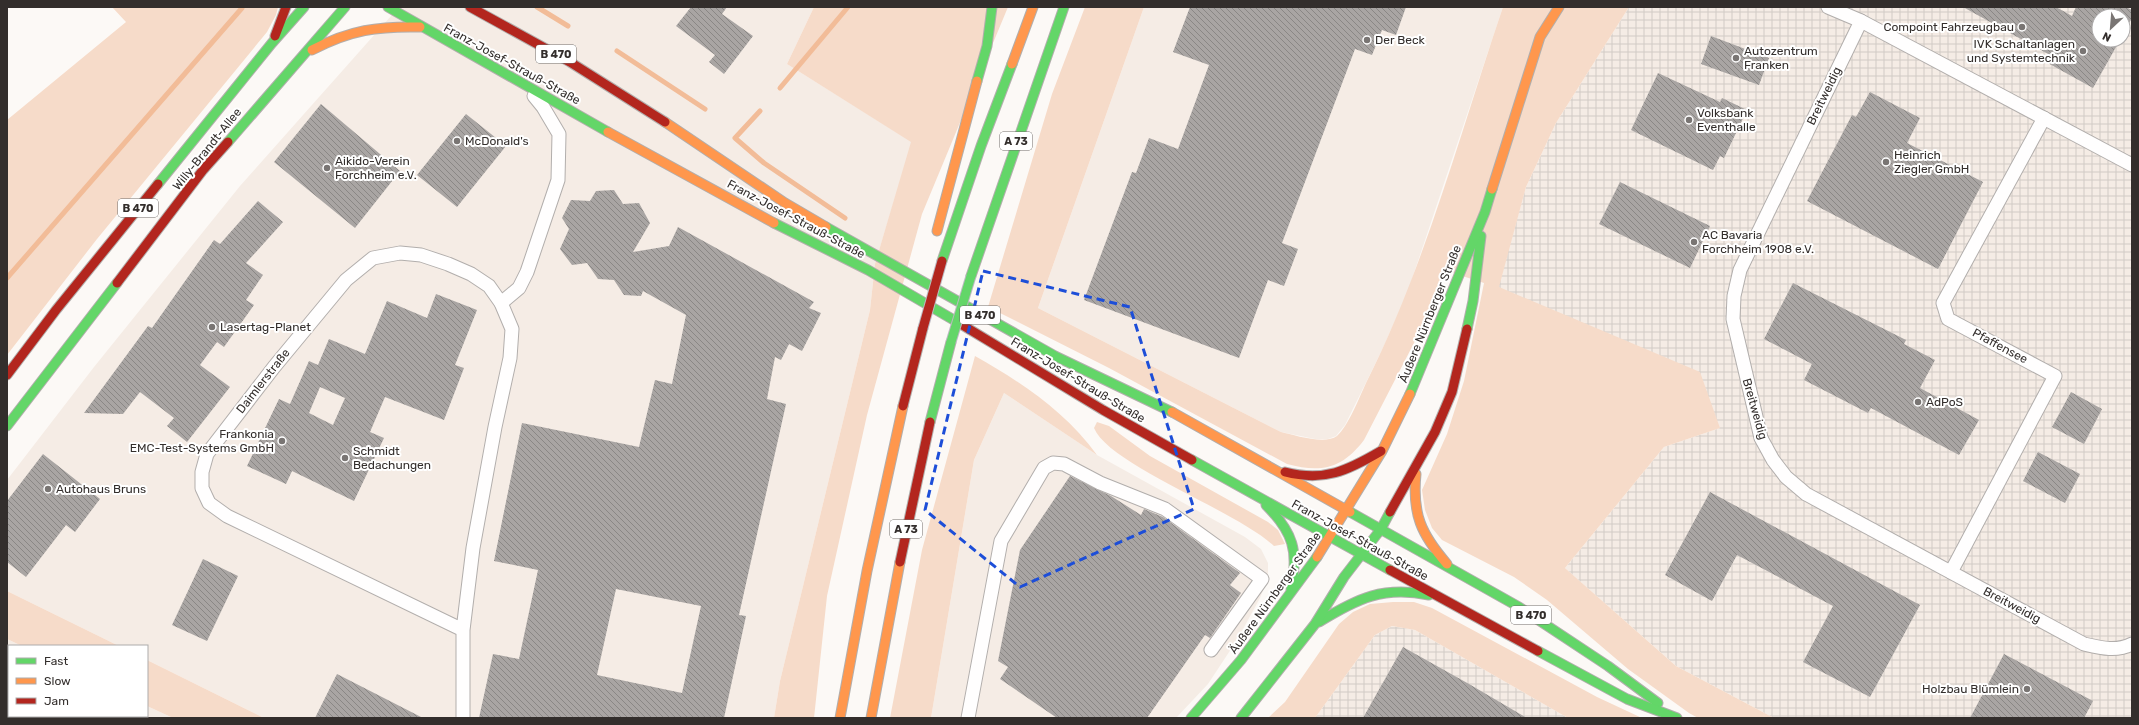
<svg xmlns="http://www.w3.org/2000/svg" width="2139" height="725" font-family="Rubik,sans-serif">
<style>
.built{fill:#f5ece5}
.industrial{fill:url(#industrial-grid);fill-rule:evenodd}
.grass{fill:#f6dbc9}
.lines{fill:none;stroke-linecap:round;stroke-linejoin:round}
.stream{stroke:#f2bc98;stroke-width:5}
.building{fill:url(#building-back-hatch);fill-rule:evenodd}
.street-casing{stroke:#b2aeac;stroke-width:15}
.fast-casing{stroke:#b2aeac;stroke-width:11}
.slow-casing{stroke:#b2aeac;stroke-width:11}
.jam-casing{stroke:#b2aeac;stroke-width:11}
.street{stroke:#fffefe;stroke-width:13}
.fast{stroke:#63d668;stroke-width:9}
.slow{stroke:#ff974d;stroke-width:9}
.jam{stroke:#b3261e;stroke-width:9}
.fast-bridge-casing{stroke:#bcb9c1;stroke-width:11;stroke-linecap:butt}
.jam-bridge-casing{stroke:#bcb9c1;stroke-width:11;stroke-linecap:butt}
.fast-bridge{stroke:#63d668;stroke-width:9}
.jam-bridge{stroke:#b3261e;stroke-width:9}
.marked{fill:none;stroke:#1d4ed8;stroke-width:3;stroke-dasharray:8 5;stroke-linejoin:round}
.poi-dot{fill:#797573;stroke:#fff;stroke-width:1.5}
.labels{text-anchor:middle;stroke-width:4;stroke-linejoin:round;paint-order:stroke}
.shield{fill:#fff;stroke:#706d6b;stroke-width:1}
.shield-label{font-size:11px;font-weight:bold;fill:#332e2c}
.poi-label{font-size:12px;fill:#332e2c;stroke:#fff;text-anchor:start}
.street-label{font-size:12px;fill:#332e2c;stroke:#fff}
</style>
<defs>
<pattern id="industrial-grid" width="8" height="8" patternUnits="userSpaceOnUse"><rect width="8" height="8" fill="#f5ece5"/><path d="M0 4h8M4 0v8" fill="none" stroke="#d2cbc5"/></pattern>
<pattern id="building-back-hatch" width="6" height="6" patternUnits="userSpaceOnUse"><rect width="6" height="6" fill="#a9a5a3"/><path d="M-1 5l2 2M0 0l6 6M5-1l2 2" fill="none" stroke="#8a8785"/></pattern>
</defs>
<rect width="100%" height="100%" fill="#fcf9f6"/>
<g class="built">
<polygon points="399,7 814,7 787,64 912,142 875,264 870,310 780,681 774,718 264,718 147,660 147,646 119,646 7,591 7,480 94,367 240,186"/>
<polygon points="1144,7 1503,7 1407,294 1383,348 1345,425 1336,436 1328,439 1315,439 1281,432 1038,308"/>
<polygon points="1004,393 1097,455 1245,537 1261,549 1268,563 1268,578 1260,598 1237,640 1208,684 1176,718 931,718 974,460"/>
<polygon points="7,639 22,646 9,646 9,716 147,716 147,706 173,718 7,718"/>
</g>
<g class="industrial">
<path d="M1629,7H2132V718H1774L1676,666L1565,568L1664,447L1720,428L1498,287L1526,187L1556,123ZM2099,16H2123V40H2099Z"/>
<polygon points="1392,626 1415,630 1568,718 1315,718 1375,635"/>
</g>
<g class="grass">
<polygon points="112,7 278,7 276,15 267,32 97,239 7,355 7,120 126,22"/>
<polygon points="814,7 1008,7 922,214 867,415 827,596 814,718 774,718 780,681 870,310 875,264 911,142 787,64"/>
<path d="M1085,7H1144L1038,308L1281,432C1294,435 1325,445 1337,436C1349,425 1359,398 1366,383C1426,264 1460,133 1503,7H1629L1556,123L1526,187L1499,287L1700,372L1720,428L1664,447L1565,568L1676,666L1774,718H1698L1689,713L1628,669L1547,600L1514,577L1442,540L1432,528L1425,510L1422,490L1447,434L1464,381L1484,283L1447,271L1415,341L1364,440C1342,469 1321,473 1287,464L1109,368L988,307L1052,94Z"/>
<path d="M975,356C1021,382 1065,411 1097,455L1004,393L974,460L931,718H890L922,550Z"/>
<path d="M1097,422L1109,426L1150,456L1268,522L1278,530L1285,544L1274,546C1237,511 1109,465 1094,428Z"/>
<polygon points="7,591 119,646 22,646 7,639"/>
<polygon points="1393,602 1414,602 1432,608 1597,697 1642,718 1568,718 1415,630 1392,626 1375,635 1315,718 1268,718 1285,702 1339,624 1353,612 1370,604"/>
<polygon points="147,660 264,718 173,718 147,706"/>
</g>
<g class="lines">
<g class="stream">
<polyline points="537,7 568,26"/>
<polyline points="617,51 705,109"/>
<polyline points="780,88 848,7"/>
<polyline points="760,111 735,138 764,163 845,218"/>
<polyline points="7,278 242,8"/>
</g>
</g>
<g class="building">
<polygon points="691,7 727,7 722,14 753,36 724,74 709,62 715,55 676,26"/>
<polygon points="1190,7 1406,7 1396,35 1382,30 1372,55 1355,49 1282,243 1298,249 1284,286 1268,280 1239,358 1084,300 1132,172 1136,173 1149,138 1178,149 1209,65 1173,52"/>
<polygon points="1963,7 2056,7 2072,16 2076,7 2126,7 2132,10 2132,18 2123,34 2123,16 2099,16 2099,40 2120,40 2093,88 2046,62 2050,55"/>
<polygon points="1711,36 1769,58 1759,85 1701,64"/>
<polygon points="1658,73 1720,102 1722,98 1747,110 1724,158 1720,156 1713,170 1631,130"/>
<polygon points="1870,92 1920,118 1907,143 1983,182 1938,269 1807,201 1852,115 1856,117"/>
<polygon points="321,104 400,171 355,228 274,162"/>
<polygon points="466,114 506,146 457,207 417,175"/>
<polygon points="1620,182 1710,226 1690,268 1599,224"/>
<path d="M614,190L623,204L639,203L650,223L633,252L669,246L678,227L814,302L809,308L821,313L802,351L789,344L781,360L775,357L767,399L786,404L739,615L746,616L724,718H479L493,654L519,659L538,570L494,561L522,423L639,447L655,380L672,384L686,315L643,291L641,296L624,295L614,280L598,279L587,263L572,265L560,249L569,229L562,218L571,200L590,201L596,191ZM616,589L701,606L682,693L597,675Z"/>
<polygon points="258,201 283,222 246,263 263,275 246,300 254,305 224,347 217,342 200,365 230,387 187,442 167,426 174,418 140,392 123,414 84,413 148,326 152,328 214,240 220,244"/>
<polygon points="1793,283 1906,340 1904,344 1935,360 1920,388 1979,420 1959,455 1871,408 1868,413 1804,380 1812,364 1764,339"/>
<path d="M436,294L477,310L455,365L464,368L444,420L385,397L370,432L384,438L354,501L292,471L286,484L247,466L279,399L290,404L309,361L318,365L329,339L365,354L387,301L427,318ZM320,387L345,398L333,425L309,413Z"/>
<polygon points="2071,392 2102,409 2084,444 2052,427"/>
<polygon points="2038,452 2080,474 2065,503 2023,481"/>
<polygon points="43,454 100,499 75,532 66,525 26,577 7,562 7,501"/>
<polygon points="1070,476 1111,496 1141,515 1144,509 1163,517 1240,573 1230,585 1241,593 1210,638 1205,635 1147,718 1057,718 1000,679 1008,667 998,661 1020,550"/>
<polygon points="1710,492 1920,605 1870,697 1803,662 1833,606 1737,555 1712,601 1665,575"/>
<polygon points="203,559 238,576 207,641 172,625"/>
<polygon points="1403,647 1469,684 1527,718 1363,718"/>
<polygon points="2004,654 2093,701 2084,718 1970,718"/>
<polygon points="337,674 423,718 315,718"/>
</g>
<g class="lines">
<defs>
<g id="street">
<polyline points="1828,7 1861,21 2132,165"/>
<path d="M1861,21L1740,270L1734,296L1733,319L1761,438L1773,460L1786,477L1806,494L2084,644C2101,648 2116,652 2132,644"/>
<polyline points="501,303 519,288 527,272 558,180 559,134 543,107 534,96"/>
<polyline points="1951,572 2055,376 1948,319 1943,303 2044,118"/>
<polyline points="463,718 463,630 473,548 495,427 510,358 512,329 501,303 489,286 471,274 448,264 421,255 400,253 373,258 346,280 274,367 207,454 202,472 202,488 209,503 227,516 463,630"/>
<polyline points="968,718 1001,541 1044,468 1053,463 1064,464 1100,483 1165,509 1262,579 1211,650"/>
</g>
<g id="fast">
<polyline points="388,7 608,132"/>
<polyline points="977,81 987,46 992,7"/>
<polyline points="228,142 345,7"/>
<polyline points="158,184 272,43 304,7"/>
<polyline points="774,223 868,270 959,323"/>
<polyline points="826,227 1055,356 1172,412"/>
<polyline points="942,261 981,146 1012,64"/>
<polyline points="971,276 1064,7"/>
<polyline points="1467,329 1473,301 1481,236"/>
<polyline points="1410,394 1485,212 1492,189"/>
<polyline points="930,422 951,342"/>
<polyline points="7,426 117,283"/>
<polyline points="1192,460 1390,570"/>
<path d="M1266,505C1293,532 1299,551 1291,589"/>
<polyline points="1350,512 1519,607 1608,666 1658,703"/>
<path d="M1319,622C1358,598 1383,586 1429,595"/>
<polyline points="1538,651 1627,699 1677,718"/>
<polyline points="1191,718 1241,660 1317,557"/>
<polyline points="1241,718 1315,624 1344,577 1381,529 1390,512"/>
</g>
<g id="slow">
<path d="M312,50C350,30 378,26 420,27"/>
<polyline points="1012,64 1033,7"/>
<polyline points="665,122 785,203 826,227"/>
<polyline points="608,132 774,223"/>
<polyline points="1492,189 1540,37 1559,7"/>
<polyline points="937,231 977,81"/>
<polyline points="1172,412 1350,512"/>
<path d="M1416,474C1412,514 1421,534 1447,564"/>
<polyline points="1317,557 1382,451 1410,394"/>
<polyline points="840,718 867,571 903,406"/>
<polyline points="871,718 900,562"/>
</g>
<g id="jam">
<polyline points="470,7 570,62 665,122"/>
<polyline points="275,36 286,7"/>
<polyline points="117,283 203,170 228,142"/>
<polyline points="959,323 1103,410 1192,460"/>
<polyline points="7,375 56,310 158,184"/>
<polyline points="903,406 923,328"/>
<path d="M1285,472C1324,482 1347,471 1381,451"/>
<polyline points="1390,512 1435,432 1452,392 1467,329"/>
<polyline points="900,562 930,422"/>
<polyline points="1390,570 1538,651"/>
</g>
</defs>
<use href="#street" class="street-casing"/>
<use href="#fast" class="fast-casing"/>
<use href="#slow" class="slow-casing"/>
<use href="#jam" class="jam-casing"/>
<use href="#street" class="street"/>
<use href="#fast" class="fast"/>
<use href="#slow" class="slow"/>
<use href="#jam" class="jam"/>
<defs>
<polyline id="fast-bridge" points="951,342 971,276"/>
<polyline id="jam-bridge" points="923,328 942,261"/>
</defs>
<use href="#fast-bridge" class="fast-bridge-casing"/>
<use href="#jam-bridge" class="jam-bridge-casing"/>
<use href="#fast-bridge" class="fast-bridge"/>
<use href="#jam-bridge" class="jam-bridge"/>
</g>
<path class="marked" d="M983,271L1130,307L1194,509L1020,587L925,510Z"/>
<g class="poi-dot">
<circle cx="2022" cy="27" r="4"/>
<circle cx="1367" cy="40" r="4"/>
<circle cx="2083" cy="51" r="4"/>
<circle cx="1736" cy="58" r="4"/>
<circle cx="1689" cy="120" r="4"/>
<circle cx="457" cy="141" r="4"/>
<circle cx="1886" cy="162" r="4"/>
<circle cx="327" cy="168" r="4"/>
<circle cx="1694" cy="242" r="4"/>
<circle cx="212" cy="327" r="4"/>
<circle cx="1918" cy="402" r="4"/>
<circle cx="282" cy="441" r="4"/>
<circle cx="345" cy="458" r="4"/>
<circle cx="48" cy="489" r="4"/>
<circle cx="2027" cy="689" r="4"/>
</g>
<g class="labels">
<g class="shield">
<rect x="536" y="45" width="40" height="18" rx="3"/>
<rect x="1000" y="132" width="32" height="18" rx="3"/>
<rect x="118" y="199" width="40" height="18" rx="3"/>
<rect x="960" y="306" width="40" height="18" rx="3"/>
<rect x="890" y="520" width="32" height="18" rx="3"/>
<rect x="1511" y="606" width="40" height="18" rx="3"/>
</g>
<g class="shield-label">
<text x="556" y="58">B 470</text>
<text x="1016" y="145">A 73</text>
<text x="138" y="212">B 470</text>
<text x="980" y="319">B 470</text>
<text x="906" y="533">A 73</text>
<text x="1531" y="619">B 470</text>
</g>
<g class="poi-label">
<text x="2014" y="31" text-anchor="end">Compoint Fahrzeugbau</text>
<text x="1375" y="44">Der Beck</text>
<text x="2075" y="48" text-anchor="end">IVK Schaltanlagen<tspan x="2075" dy="14">und Systemtechnik</tspan></text>
<text x="1744" y="55">Autozentrum<tspan x="1744" dy="14">Franken</tspan></text>
<text x="1697" y="117">Volksbank<tspan x="1697" dy="14">Eventhalle</tspan></text>
<text x="465" y="145">McDonald's</text>
<text x="1894" y="159">Heinrich<tspan x="1894" dy="14">Ziegler GmbH</tspan></text>
<text x="335" y="165">Aikido-Verein<tspan x="335" dy="14">Forchheim e.V.</tspan></text>
<text x="1702" y="239">AC Bavaria<tspan x="1702" dy="14">Forchheim 1908 e.V.</tspan></text>
<text x="220" y="331">Lasertag-Planet</text>
<text x="1926" y="406">AdPoS</text>
<text x="274" y="438" text-anchor="end">Frankonia<tspan x="274" dy="14">EMC-Test-Systems GmbH</tspan></text>
<text x="353" y="455">Schmidt<tspan x="353" dy="14">Bedachungen</tspan></text>
<text x="56" y="493">Autohaus Bruns</text>
<text x="2019" y="693" text-anchor="end">Holzbau Blümlein</text>
</g>
<g class="street-label">
<text transform="translate(512 64) rotate(29)" y="4">Franz-Josef-Strauß-Straße</text>
<text transform="translate(1824 96) rotate(-64)" y="4">Breitweidig</text>
<text transform="translate(207 149) rotate(-51)" y="4">Willy-Brandt-Allee</text>
<text transform="translate(796 219) rotate(28)" y="4">Franz-Josef-Strauß-Straße</text>
<text transform="translate(1430 314) rotate(-68)" y="4">Äußere Nürnberger Straße</text>
<text transform="translate(2000 346) rotate(28)" y="4">Pfaffensee</text>
<text transform="translate(1078 380) rotate(31)" y="4">Franz-Josef-Strauß-Straße</text>
<text transform="translate(263 381) rotate(-52)" y="4">Daimlerstraße</text>
<text transform="translate(1755 409) rotate(74)" y="4">Breitweidig</text>
<text transform="translate(1360 540) rotate(29)" y="4">Franz-Josef-Strauß-Straße</text>
<text transform="translate(1275 593) rotate(-54)" y="4">Äußere Nürnberger Straße</text>
<text transform="translate(2012 605) rotate(28)" y="4">Breitweidig</text>
</g>
</g>
<rect width="2139" height="725" fill="none" stroke="#332e2c" stroke-width="16"/>
<rect x="8" y="645" width="140" height="72" fill="#ffffff" stroke="#adabab"/>
<rect x="16" y="658" width="20" height="6" fill="#63d668" stroke="#adabab"/>
<text x="44" y="665" font-size="12" fill="#332e2c">Fast</text>
<rect x="16" y="678" width="20" height="6" fill="#ff974d" stroke="#adabab"/>
<text x="44" y="685" font-size="12" fill="#332e2c">Slow</text>
<rect x="16" y="698" width="20" height="6" fill="#b3261e" stroke="#adabab"/>
<text x="44" y="705" font-size="12" fill="#332e2c">Jam</text>
<g transform="translate(2111 28) rotate(206)"><circle r="19" fill="#ffffff" stroke="#adabab"/>
<path d="M0-3L7 15L0 10L-7 15Z" fill="#797573"/>
<text y="-6" font-size="11" font-weight="bold" text-anchor="middle" fill="#332e2c">N</text>
</g>
</svg>
